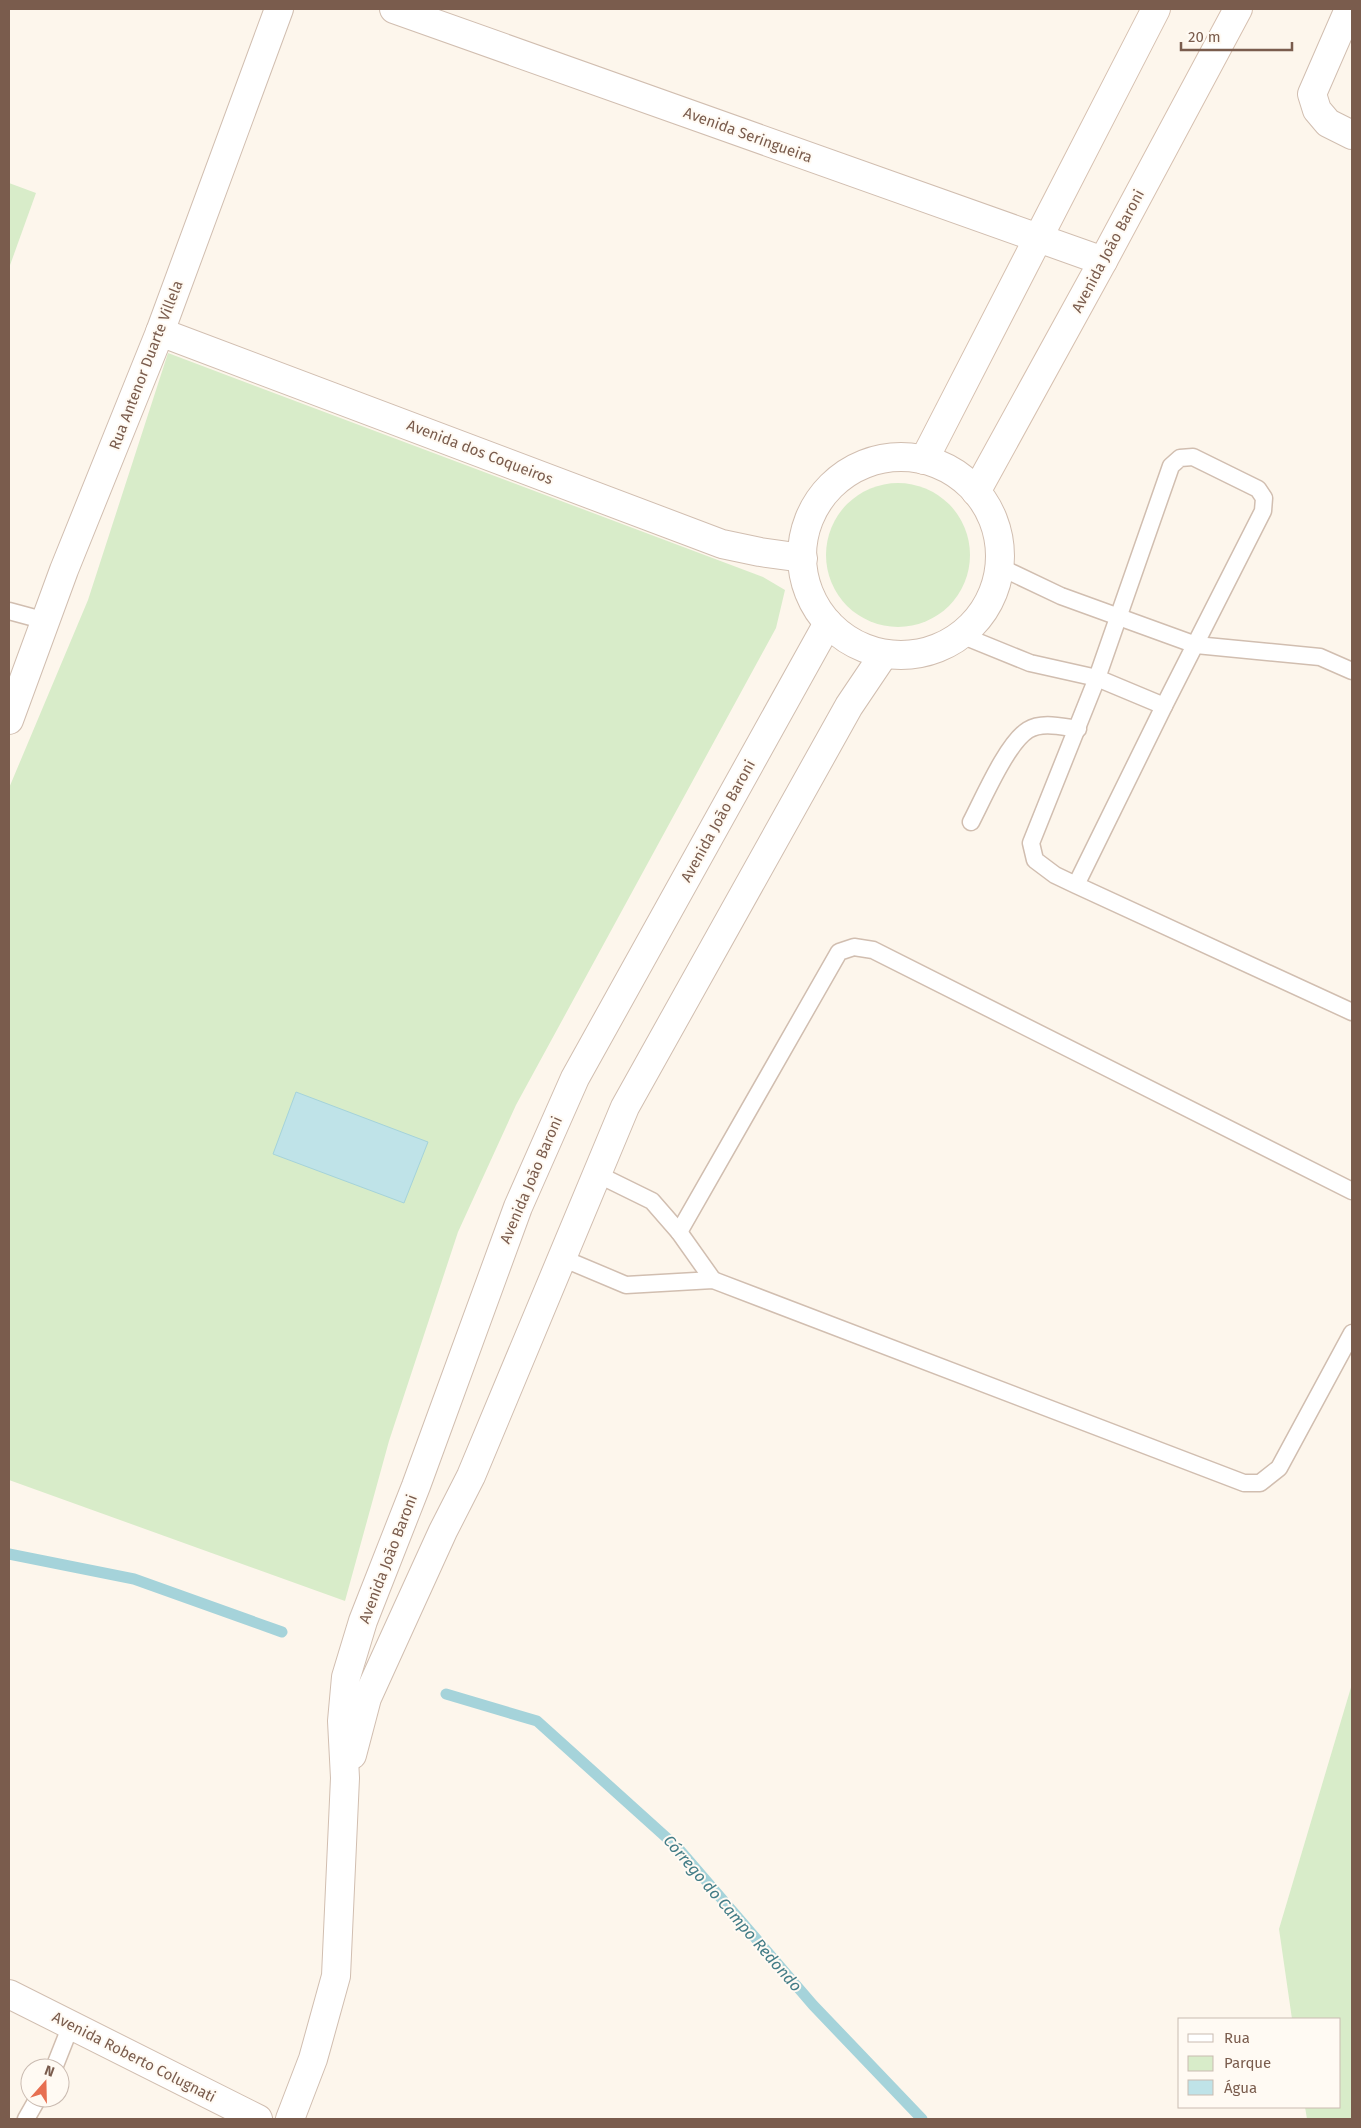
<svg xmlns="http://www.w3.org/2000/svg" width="1361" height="2128" font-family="'Fira Sans',sans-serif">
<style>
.green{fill:#d8ecc9}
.water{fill:#bfe3e8;stroke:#a5d3da}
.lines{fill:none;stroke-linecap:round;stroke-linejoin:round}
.stream{stroke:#a5d3da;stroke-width:11}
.lane-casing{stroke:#d1beb0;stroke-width:19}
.street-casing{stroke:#d1beb0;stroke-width:30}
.secondary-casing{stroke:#d6c0b0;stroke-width:30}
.lane{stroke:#fff;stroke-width:16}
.street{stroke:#fff;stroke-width:28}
.secondary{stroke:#fff;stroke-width:28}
.labels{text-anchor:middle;stroke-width:4;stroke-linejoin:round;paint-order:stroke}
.street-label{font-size:15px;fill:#7a5c4d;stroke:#fffaf3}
.water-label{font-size:16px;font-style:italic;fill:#437c86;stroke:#fffaf3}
</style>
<rect width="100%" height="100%" fill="#fdf6ec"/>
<g class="green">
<polygon points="9,183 36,193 9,268"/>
<polygon points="168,353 763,577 785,590 776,628 516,1105 458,1232 389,1441 345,1601 9,1480 9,788 88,600"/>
<circle cx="898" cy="555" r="72"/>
<polygon points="1352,1684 1352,2119 1307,2119 1305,2107 1340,2107 1340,2019 1292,2019 1279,1929"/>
</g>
<polygon class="water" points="296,1092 428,1142 404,1203 273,1154"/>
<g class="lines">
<g class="stream">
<polyline points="9,1554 134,1579 282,1632"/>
<polyline points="446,1694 537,1721 678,1848 813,2005 922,2119"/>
</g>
<defs>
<g id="lane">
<polyline points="1000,567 1061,596 1196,645 1320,657 1352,671"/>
<polyline points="9,611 46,621"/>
<polyline points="961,635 1030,663 1097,678 1164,706"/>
<path d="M971,822C983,799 1007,743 1028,730C1042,721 1063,727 1078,729"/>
<polyline points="1076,885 1164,706 1263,511 1264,498 1258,489 1193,457 1180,458 1171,466 1097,678 1031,843 1035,860 1055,875 1076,885 1352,1012"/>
<polyline points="597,1174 652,1201 679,1232 713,1280"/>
<polyline points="679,1232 839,952 854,947 873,950 1352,1191"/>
<polyline points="562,1258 626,1285 713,1280 1244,1483 1260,1483 1279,1468 1352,1333"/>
<polyline points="54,2068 71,2025"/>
<polyline points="26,2119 38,2098"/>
</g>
<g id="street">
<polyline points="394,9 1103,261"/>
<polyline points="1349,9 1312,94 1317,110 1328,123 1352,135"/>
<polyline points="160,332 722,544 760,552 803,558"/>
<circle cx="901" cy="556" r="99"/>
<polyline points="9,720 64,570 160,332 279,9"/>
<polyline points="352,1755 367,1698 443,1531 471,1476 625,1107 849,706 884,654"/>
<polyline points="9,1994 258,2119"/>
<polyline points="290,2119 313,2059 336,1976 345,1778 342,1721 346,1677 363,1621 416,1486 518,1207 575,1078 828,623"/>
</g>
<g id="secondary">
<polyline points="924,460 1156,9"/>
<polyline points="976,492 1103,261 1238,9"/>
</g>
</defs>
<use href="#lane" class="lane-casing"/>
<use href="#street" class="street-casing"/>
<use href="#secondary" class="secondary-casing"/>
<use href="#lane" class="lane"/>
<use href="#street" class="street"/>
<use href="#secondary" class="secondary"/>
</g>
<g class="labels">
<g class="street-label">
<text transform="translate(748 135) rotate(20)" y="5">Avenida Seringueira</text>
<text transform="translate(1108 251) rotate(-62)" y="5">Avenida João Baroni</text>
<text transform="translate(146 365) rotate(-69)" y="5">Rua Antenor Duarte Villela</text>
<text transform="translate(480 452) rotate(21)" y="5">Avenida dos Coqueiros</text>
<text transform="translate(718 821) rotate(-61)" y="5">Avenida João Baroni</text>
<text transform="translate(531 1180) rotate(-67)" y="5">Avenida João Baroni</text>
<text transform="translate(388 1559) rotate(-69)" y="5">Avenida João Baroni</text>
<text transform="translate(134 2057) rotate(27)" y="5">Avenida Roberto Colugnati</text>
</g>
<g class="water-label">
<text transform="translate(733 1913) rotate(49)" y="6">Córrego do Campo Redondo</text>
</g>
</g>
<rect width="1361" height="2128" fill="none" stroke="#7a5c4d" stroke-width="20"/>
<rect x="1178" y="2018" width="162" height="90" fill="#fffaf3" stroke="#cabbb1"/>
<rect x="1188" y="2034" width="25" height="8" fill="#ffffff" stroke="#cabbb1"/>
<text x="1224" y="2043" font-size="15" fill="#7a5c4d">Rua</text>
<rect x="1188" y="2056" width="25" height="15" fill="#d8ecc9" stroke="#cabbb1"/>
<text x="1224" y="2068" font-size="15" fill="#7a5c4d">Parque</text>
<rect x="1188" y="2080" width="25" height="15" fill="#bfe3e8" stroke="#cabbb1"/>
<text x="1224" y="2093" font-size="15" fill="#7a5c4d">Água</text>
<g transform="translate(45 2083) rotate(20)"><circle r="24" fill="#fffaf3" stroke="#cabbb1"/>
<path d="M0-4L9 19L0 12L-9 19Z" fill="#e76f51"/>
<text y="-8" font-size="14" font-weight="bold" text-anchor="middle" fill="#7a5c4d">N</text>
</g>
<path d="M1181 42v8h111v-8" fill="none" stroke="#7a5c4d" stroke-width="2.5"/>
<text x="1188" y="42" font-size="15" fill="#7a5c4d" stroke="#fffaf3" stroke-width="4" paint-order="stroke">20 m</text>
</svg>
